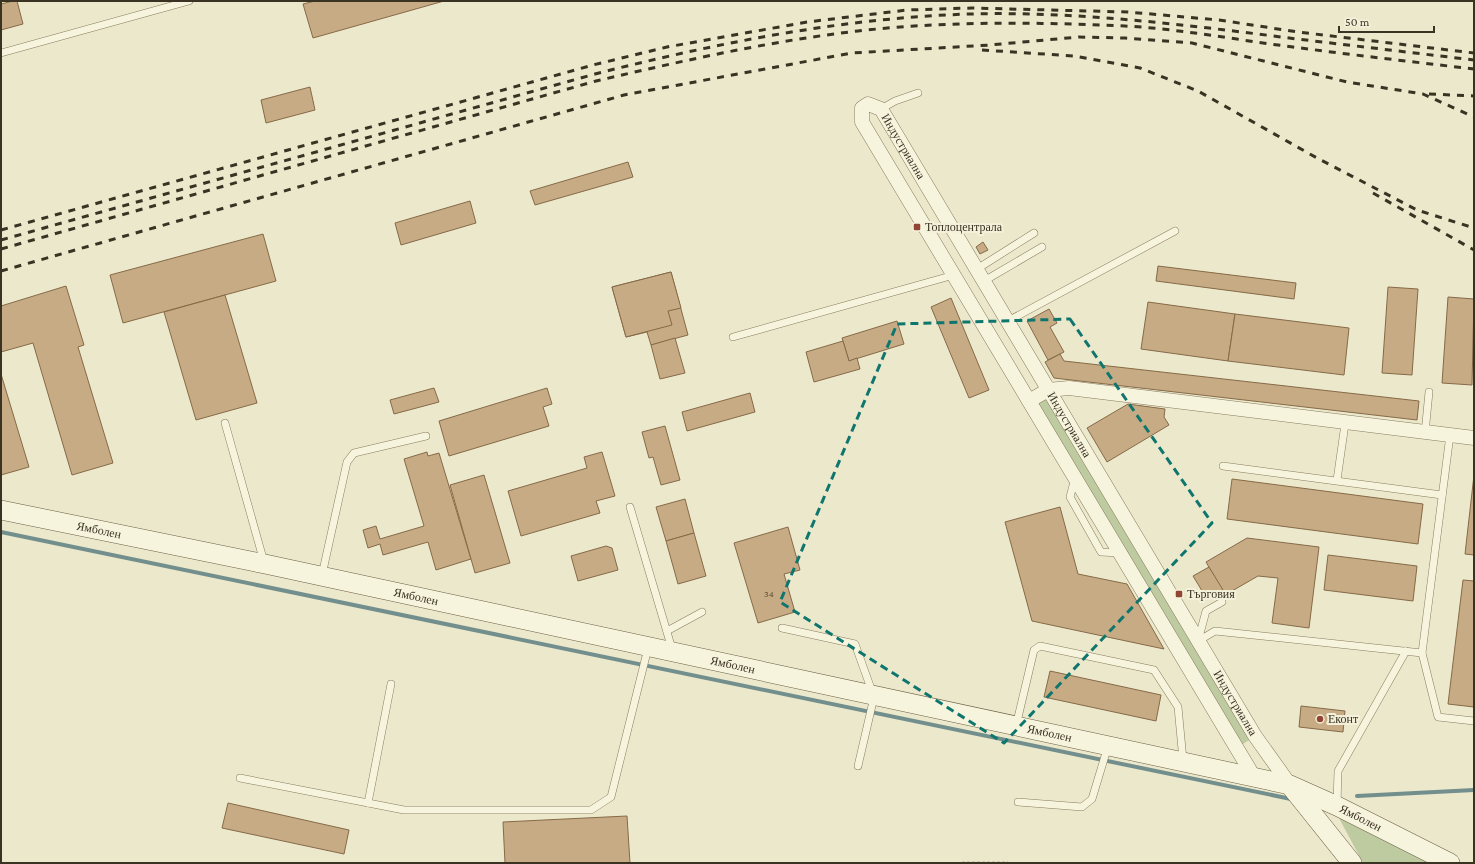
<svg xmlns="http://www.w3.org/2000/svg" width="1475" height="864" font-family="'Crimson Pro',serif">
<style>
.green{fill:#beca9f}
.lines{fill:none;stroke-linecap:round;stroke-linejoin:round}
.stream{stroke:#728f8d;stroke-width:4}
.building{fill:#c7ab84;stroke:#856a48}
.lane-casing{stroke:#887c60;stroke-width:8}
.street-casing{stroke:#887c60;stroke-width:15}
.secondary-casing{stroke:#6a5d43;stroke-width:20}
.path{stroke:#887c60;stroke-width:2.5;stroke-dasharray:3 2;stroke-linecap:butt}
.lane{stroke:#f7f4de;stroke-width:7}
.street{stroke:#f7f4de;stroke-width:14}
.secondary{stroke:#f7f4de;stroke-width:19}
.rail{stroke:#3a3222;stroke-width:3;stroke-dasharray:7 7;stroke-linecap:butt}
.marked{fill:none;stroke:#0f766e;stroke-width:3;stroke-dasharray:8 5;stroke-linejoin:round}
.poi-dot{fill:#924435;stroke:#f4f1da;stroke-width:1.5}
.labels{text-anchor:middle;stroke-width:4;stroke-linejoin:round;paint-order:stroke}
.number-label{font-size:10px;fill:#5d503a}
.street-label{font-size:12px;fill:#3a3222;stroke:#f4f1da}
.poi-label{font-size:12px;fill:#3a3222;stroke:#f4f1da;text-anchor:start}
</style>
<rect width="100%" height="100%" fill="#ece8cb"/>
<g class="green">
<polygon points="1048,390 1255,736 1237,748 1029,401"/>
<polygon points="1339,818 1430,863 1363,863"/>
</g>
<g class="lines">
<g class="stream">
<polyline points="1,532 1291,799"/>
<polyline points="1357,796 1474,790"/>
</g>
</g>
<g class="building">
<polygon points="13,1 17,1 23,24 1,30 1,4"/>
<polygon points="315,1 444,1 313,38 303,4"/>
<polygon points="310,87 315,110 266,123 261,100"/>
<polygon points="628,162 633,177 535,205 530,191"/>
<polygon points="470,201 476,223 401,245 395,223"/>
<polygon points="263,234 276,281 123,323 110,275"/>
<polygon points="983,242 988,250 980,254 976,247"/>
<polygon points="1158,266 1296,283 1294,299 1156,281"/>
<polygon points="671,272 688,335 651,345 647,332 626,337 612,287"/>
<polygon points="671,272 681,308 668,311 672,325 626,337 612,287"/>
<polygon points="66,286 84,345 78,347 113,463 72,475 33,343 1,352 1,306"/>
<polygon points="1388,287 1418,289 1412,375 1382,373"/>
<polygon points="225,295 257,403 196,420 164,312"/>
<polygon points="1448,297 1474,299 1472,385 1442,383"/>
<polygon points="951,298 989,390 969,398 931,307"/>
<polygon points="1148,302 1235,314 1228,361 1141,349"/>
<polygon points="1049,309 1057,323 1050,327 1064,352 1048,360 1027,321"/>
<polygon points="1235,314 1349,328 1344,375 1228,361"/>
<polygon points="897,321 904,344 849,361 842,338"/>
<polygon points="675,338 685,373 660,379 651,345"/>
<polygon points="843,341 849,361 857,358 860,369 814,382 806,352"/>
<polygon points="1060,354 1064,361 1419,401 1417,420 1054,378 1045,362"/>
<polygon points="1,374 29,467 1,475"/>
<polygon points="434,388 439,402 394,414 390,400"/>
<polygon points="547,388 552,404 543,407 549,426 449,456 439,421"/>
<polygon points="750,393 755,412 687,431 682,412"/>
<polygon points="1128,404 1165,409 1164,417 1169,425 1107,462 1087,428"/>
<polygon points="665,426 680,480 661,485 653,457 649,458 642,432"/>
<polygon points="427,452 428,456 439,453 471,559 436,570 428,542 383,555 380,544 368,548 363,530 376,526 380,539 424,526 404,459"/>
<polygon points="602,452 615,496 596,501 600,513 521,536 508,491 587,468 584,457"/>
<polygon points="484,475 510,563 475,573 450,485"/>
<polygon points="1474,475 1474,555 1465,554"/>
<polygon points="1232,479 1423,504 1418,544 1227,519"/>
<polygon points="685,499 694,533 666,541 656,507"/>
<polygon points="1060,507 1078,574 1127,584 1164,649 1032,621 1005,522"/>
<polygon points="788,527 800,570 784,574 795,612 758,623 734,543"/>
<polygon points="694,533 706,576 678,584 666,541"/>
<polygon points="1247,538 1319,547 1309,628 1272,623 1278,578 1258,576 1225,595 1206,562"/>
<polygon points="606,546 612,548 618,570 578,581 571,556"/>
<polygon points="1328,555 1417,566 1413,601 1324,590"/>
<polygon points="1209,567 1223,590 1207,599 1193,576"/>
<polygon points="1463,580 1474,581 1474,707 1448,704"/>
<polygon points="1050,671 1161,695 1156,721 1044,697"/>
<polygon points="1301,706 1345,711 1343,732 1299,727"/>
<polygon points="228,803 349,830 344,854 222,828"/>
<polygon points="627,816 630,863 505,863 503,822"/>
</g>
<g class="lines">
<defs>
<g id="lane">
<polyline points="1,53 189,1"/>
<polyline points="881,109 895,101 918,93"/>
<polyline points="977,269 1034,233"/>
<polyline points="984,281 1042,247"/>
<polyline points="1008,321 1175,231"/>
<polyline points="733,337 954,275"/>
<polyline points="225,423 264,562"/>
<polyline points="1425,433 1429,392"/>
<polyline points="1450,435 1422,653 1438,717 1474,721"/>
<polyline points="1223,466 1442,495"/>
<polyline points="1075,478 1070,497 1101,552 1120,553"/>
<polyline points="1337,480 1345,424"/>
<polyline points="630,507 672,649"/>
<polyline points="322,575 347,462 354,453 426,436"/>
<polyline points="1222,602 1206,611 1198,641 1215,631 1422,653"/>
<polyline points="782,628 855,644 874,697 858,766"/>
<polyline points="667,631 702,612"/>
<polyline points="1016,726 1034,650 1040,646 1154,670 1178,707 1183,760"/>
<polyline points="240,778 404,810 591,810 611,797 648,648"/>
<polyline points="1018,802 1082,807 1092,799 1108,746"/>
<polyline points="368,803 391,684"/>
<polyline points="1337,804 1338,771 1406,651"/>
</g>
<g id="street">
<polyline points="1029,401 1048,390 1069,388 1474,438"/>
<path id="s1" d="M1254,777L862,122V108L868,104L881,109L1255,736L1290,785"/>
</g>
<g id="secondary">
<path id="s2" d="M1,510L265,564L1290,785L1337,806L1450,863"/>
<polyline points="1292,788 1352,863"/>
</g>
</defs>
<use href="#lane" class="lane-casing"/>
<use href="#street" class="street-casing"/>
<use href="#secondary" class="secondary-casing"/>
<polyline class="path" points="962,863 1008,863"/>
<use href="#lane" class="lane"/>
<use href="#street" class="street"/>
<use href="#secondary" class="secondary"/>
<g class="rail">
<polyline points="982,50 1074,56 1140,68 1198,91 1317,158 1417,210 1474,228"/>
<polyline points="1429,94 1474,96"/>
<polyline points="1373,193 1474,250"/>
<polyline points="1,230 593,65 667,47 807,22 907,10 972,8 1128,12 1219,20 1298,32 1474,53"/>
<path d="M1,240L595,74C717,43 843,18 969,14C1078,11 1188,25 1297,39C1356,46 1415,53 1474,60"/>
<path d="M1,249L596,81C682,61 770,41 858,31C946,21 1036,22 1125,26C1181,29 1237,40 1293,47C1353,55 1414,62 1474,69"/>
<polyline points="1,271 624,95 852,53 990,45 1079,37 1125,38 1192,43 1347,82 1423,94 1474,117"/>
</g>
</g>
<path class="marked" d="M1070,319L1212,523L1004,743L780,602L897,324Z"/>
<g class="poi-dot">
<rect x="913" y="223" width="8" height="8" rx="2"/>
<rect x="1175" y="590" width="8" height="8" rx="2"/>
<circle cx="1320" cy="719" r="4"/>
</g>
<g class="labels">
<g class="number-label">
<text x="769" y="597">34</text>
</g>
<g class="street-label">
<text dy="4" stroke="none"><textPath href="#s1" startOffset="842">Индустриална</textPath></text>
<text dy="4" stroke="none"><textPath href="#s1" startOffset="1166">Индустриална</textPath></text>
<text dy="4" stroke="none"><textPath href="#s2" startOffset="100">Ямболен</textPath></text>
<text dy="4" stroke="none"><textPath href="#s2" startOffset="424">Ямболен</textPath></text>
<text dy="4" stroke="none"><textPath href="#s2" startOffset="748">Ямболен</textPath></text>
<text dy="4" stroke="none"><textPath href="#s1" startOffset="1490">Индустриална</textPath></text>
<text dy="4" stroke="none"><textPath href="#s2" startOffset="1072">Ямболен</textPath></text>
<text dy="4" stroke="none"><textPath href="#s2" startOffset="1396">Ямболен</textPath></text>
</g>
<g class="poi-label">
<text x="925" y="231">Топлоцентрала</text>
<text x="1187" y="598">Търговия</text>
<text x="1328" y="723">Еконт</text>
</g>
</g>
<rect width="1475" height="864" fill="none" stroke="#3a3222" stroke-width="4"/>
<path d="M1339 26v6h95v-6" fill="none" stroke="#3a3222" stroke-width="2"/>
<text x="1345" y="26" font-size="12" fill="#3a3222" stroke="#f4f1da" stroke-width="3" paint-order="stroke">50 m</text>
</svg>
